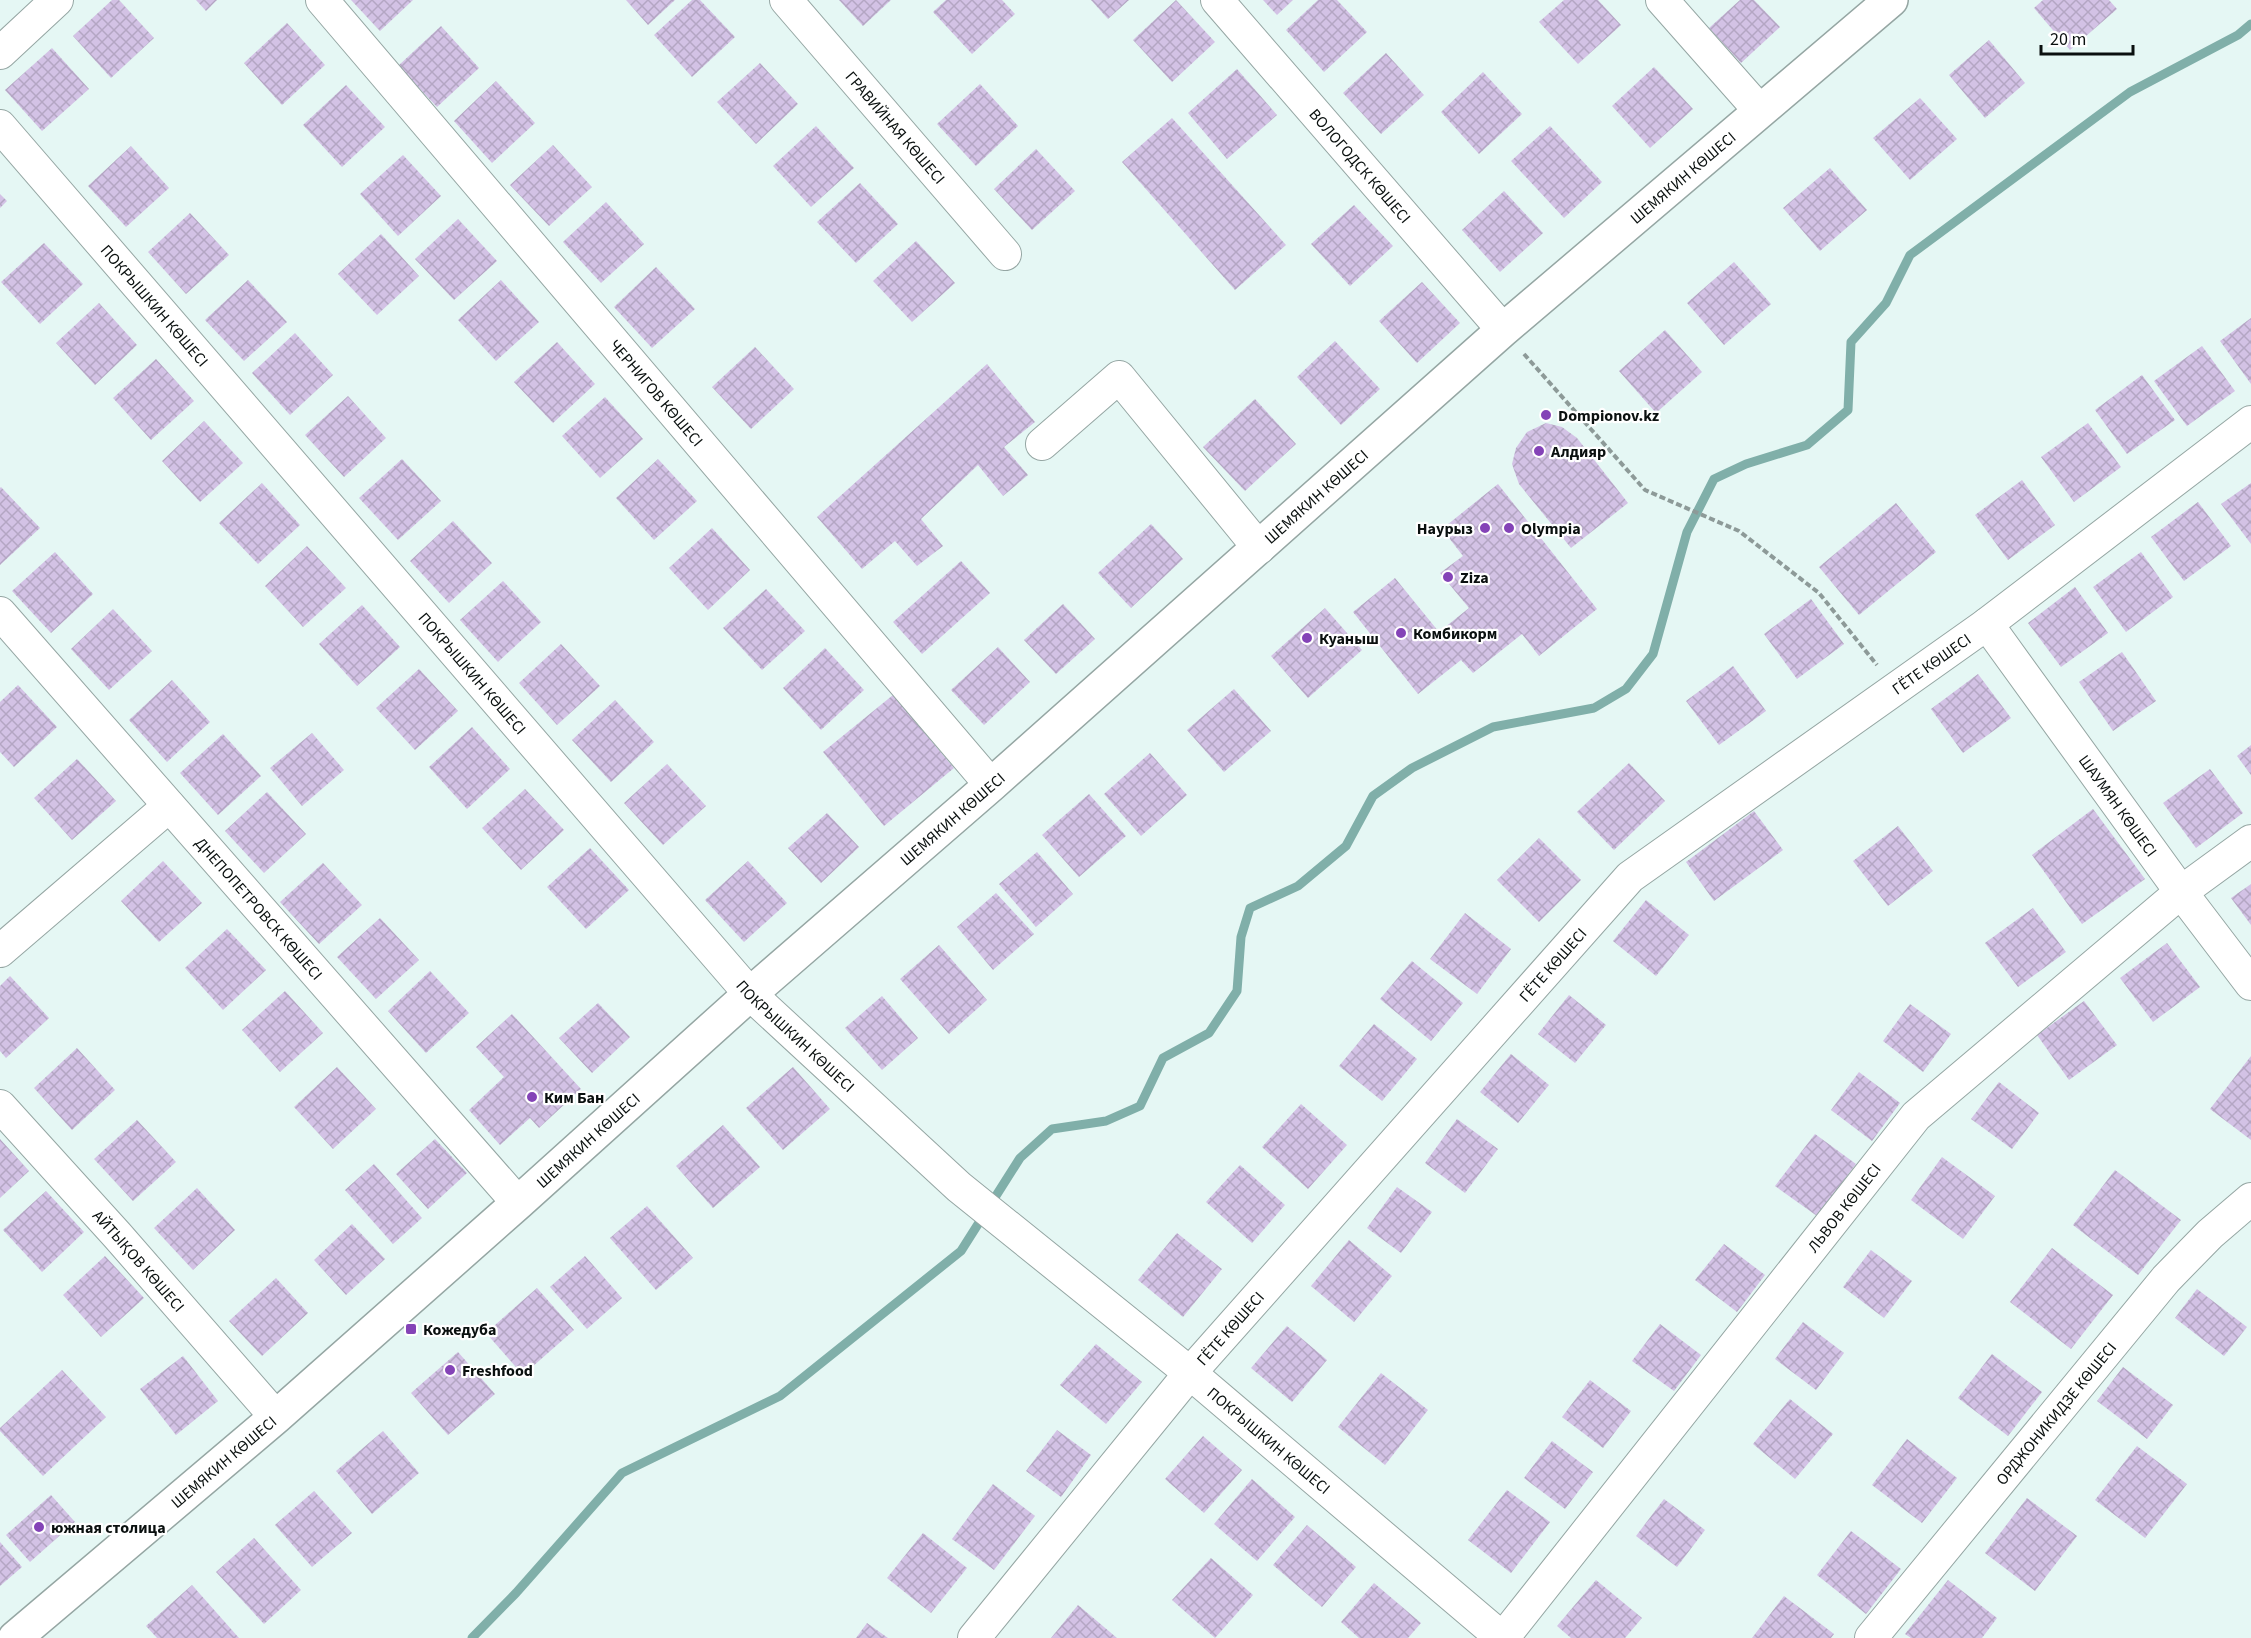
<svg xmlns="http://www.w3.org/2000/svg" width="2251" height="1638" font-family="'Source Sans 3',sans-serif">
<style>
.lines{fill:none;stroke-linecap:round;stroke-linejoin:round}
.stream{stroke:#80afa9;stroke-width:9}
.building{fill:url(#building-cross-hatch)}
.street-casing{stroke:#95a6a3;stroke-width:34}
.secondary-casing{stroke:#95a6a3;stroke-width:36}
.path{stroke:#8d9a98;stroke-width:4;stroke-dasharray:6 3;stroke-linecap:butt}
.street{stroke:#fff;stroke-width:32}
.secondary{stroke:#fff;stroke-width:33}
.poi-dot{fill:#8443b7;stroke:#fff;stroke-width:2}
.labels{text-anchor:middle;stroke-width:4.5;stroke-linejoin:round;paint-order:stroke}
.street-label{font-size:16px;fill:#0a100f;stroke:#fff}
.poi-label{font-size:16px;font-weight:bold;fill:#0a100f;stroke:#fff;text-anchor:start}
</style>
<defs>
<pattern id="building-cross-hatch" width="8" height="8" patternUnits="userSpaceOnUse" patternTransform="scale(1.5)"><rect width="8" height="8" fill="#d3c2e5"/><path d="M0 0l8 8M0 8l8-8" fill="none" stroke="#b4a6c3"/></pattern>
</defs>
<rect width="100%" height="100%" fill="#e5f7f4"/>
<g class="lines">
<polyline class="stream" points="472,1638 516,1593 622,1473 780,1396 961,1251 1020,1158 1052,1129 1106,1121 1140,1106 1163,1058 1209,1033 1237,991 1241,937 1250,908 1298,886 1346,846 1373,796 1412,768 1493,727 1594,708 1626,689 1653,654 1687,532 1714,479 1746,464 1807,445 1848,410 1851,342 1886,303 1910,255 2130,92 2238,35 2251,24"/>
</g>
<g class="building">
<polygon points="112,0 119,0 154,38 111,78 73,36"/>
<polygon points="196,0 217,0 206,11"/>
<polygon points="351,0 413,0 380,31"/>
<polygon points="626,0 675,0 648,25"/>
<polygon points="692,0 700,0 735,37 692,77 654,35"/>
<polygon points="839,0 891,0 863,26"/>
<polygon points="946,0 1002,0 1015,14 972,54 933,12"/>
<polygon points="1091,0 1129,0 1108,19"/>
<polygon points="1176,0 1215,42 1172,82 1133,40"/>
<polygon points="1263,0 1293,0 1277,15"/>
<polygon points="1318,0 1337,0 1367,32 1324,72 1286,30"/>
<polygon points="1564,0 1598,0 1621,25 1578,64 1539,22"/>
<polygon points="1740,0 1754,0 1780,27 1741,63 1709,28"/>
<polygon points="2043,0 2109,0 2117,9 2070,50 2034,8"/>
<polygon points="287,23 325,65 282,105 244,63"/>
<polygon points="441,26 479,68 437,107 398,66"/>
<polygon points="1989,40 2025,83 1985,118 1949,75"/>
<polygon points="52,48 89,89 42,131 5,90"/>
<polygon points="1386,53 1424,95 1381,134 1343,93"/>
<polygon points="760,63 798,104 756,144 717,102"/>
<polygon points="1654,67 1693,109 1650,148 1612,106"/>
<polygon points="1237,69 1277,115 1227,159 1188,113"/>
<polygon points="1483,72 1522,114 1479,154 1441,112"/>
<polygon points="496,81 535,123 492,163 454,121"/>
<polygon points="980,84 1018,126 976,166 937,124"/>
<polygon points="346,85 385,127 342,167 303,125"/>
<polygon points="1920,98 1957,139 1910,180 1873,138"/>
<polygon points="1172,118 1286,245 1235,290 1122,162"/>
<polygon points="816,126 854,168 811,207 773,166"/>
<polygon points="1550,126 1602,182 1564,218 1511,161"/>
<polygon points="553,145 592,187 549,226 510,185"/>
<polygon points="131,146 169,188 126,227 88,186"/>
<polygon points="1036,149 1075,191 1032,230 994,189"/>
<polygon points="403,155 441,196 398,236 360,194"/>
<polygon points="1830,168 1867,210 1820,251 1783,208"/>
<polygon points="860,183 898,224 856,263 817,222"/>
<polygon points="1504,191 1543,233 1500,272 1462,230"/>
<polygon points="0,194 7,201 0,208"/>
<polygon points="606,202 644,244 601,283 563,242"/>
<polygon points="1354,205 1393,246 1350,286 1311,244"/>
<polygon points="190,213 229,255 186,294 148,252"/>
<polygon points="458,219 497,261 454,300 415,259"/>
<polygon points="381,234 419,276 377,315 338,274"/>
<polygon points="916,241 955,283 912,322 873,281"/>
<polygon points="44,243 83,284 40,324 1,282"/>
<polygon points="1734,262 1771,304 1724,345 1687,303"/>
<polygon points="656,267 695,309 652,348 614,307"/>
<polygon points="248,280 287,322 244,361 205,320"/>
<polygon points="501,280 539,322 496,361 458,320"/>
<polygon points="1422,282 1460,323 1417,363 1379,321"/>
<polygon points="99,303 137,345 95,385 56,343"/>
<polygon points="2251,318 2251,384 2220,341"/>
<polygon points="1665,330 1702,372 1656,413 1619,371"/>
<polygon points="295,333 333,375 290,415 252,373"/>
<polygon points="1335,341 1380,389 1341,425 1297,377"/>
<polygon points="557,342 595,384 553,423 514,382"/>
<polygon points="2202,346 2235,391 2187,426 2154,381"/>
<polygon points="755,347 794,389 751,429 712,387"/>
<polygon points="156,359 194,401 151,440 113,398"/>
<polygon points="987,364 1035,422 1004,447 1028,475 1003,496 978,465 921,519 943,546 917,566 895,541 862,569 817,517"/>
<polygon points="2142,375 2175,420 2127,454 2095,410"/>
<polygon points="348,396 386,438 344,477 305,435"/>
<polygon points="605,397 643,439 600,478 562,436"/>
<polygon points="1255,399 1296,444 1245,491 1203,447"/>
<polygon points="204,421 243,463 200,502 162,461"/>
<polygon points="1546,423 1562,427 1577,438 1628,503 1571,548 1519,484 1512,464 1516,448 1527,432"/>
<polygon points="2088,423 2121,467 2074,502 2041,457"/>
<polygon points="402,459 441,501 398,540 359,498"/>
<polygon points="658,459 697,501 654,540 616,498"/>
<polygon points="2022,480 2055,525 2008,560 1975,515"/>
<polygon points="262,483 300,525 258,564 219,523"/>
<polygon points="2251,483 2251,544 2221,504"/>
<polygon points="1498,484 1597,609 1539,656 1522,634 1473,673 1461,660 1418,694 1353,612 1395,578 1439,632 1469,608 1440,573 1463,556 1442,529"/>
<polygon points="1,487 40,528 0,565 0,488"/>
<polygon points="2198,502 2231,546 2184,581 2151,537"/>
<polygon points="1896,503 1936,552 1859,615 1819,567"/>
<polygon points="453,521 492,563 449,603 410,561"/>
<polygon points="1151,524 1183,559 1131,608 1098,573"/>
<polygon points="712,528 750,570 708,610 669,568"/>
<polygon points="307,546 346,588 303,627 265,586"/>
<polygon points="55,552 93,594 51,633 12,591"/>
<polygon points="2141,552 2173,597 2126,632 2093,587"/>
<polygon points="961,561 990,593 922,654 893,622"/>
<polygon points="503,581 541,622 498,662 460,620"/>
<polygon points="2075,587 2108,633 2061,667 2028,623"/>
<polygon points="766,589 805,631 762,670 723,628"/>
<polygon points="1811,599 1844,644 1797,679 1764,634"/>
<polygon points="1063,604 1095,639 1056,674 1024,640"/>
<polygon points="362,605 400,647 357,686 319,644"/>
<polygon points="1325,608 1362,650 1308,698 1271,656"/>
<polygon points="113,609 152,651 109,690 71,649"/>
<polygon points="561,644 600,686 557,725 519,683"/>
<polygon points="998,647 1030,682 984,725 951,690"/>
<polygon points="825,648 864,690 821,730 783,688"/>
<polygon points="2122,652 2156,701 2113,731 2079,682"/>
<polygon points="1733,666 1766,711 1719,745 1686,701"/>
<polygon points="419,669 458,711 415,750 376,708"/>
<polygon points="1978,674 2011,718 1963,753 1931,709"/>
<polygon points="172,680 210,722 167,762 129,720"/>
<polygon points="18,685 57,727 14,767 0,752 0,702"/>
<polygon points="1234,689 1271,731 1224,772 1187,730"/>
<polygon points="893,695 954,768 884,826 823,752"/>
<polygon points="615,700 654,742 611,782 572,740"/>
<polygon points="472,727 510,769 467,809 429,767"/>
<polygon points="312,733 344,770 302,806 270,768"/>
<polygon points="223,734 261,776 218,815 180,773"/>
<polygon points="2251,745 2251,775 2237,756"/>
<polygon points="1150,753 1187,795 1141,836 1104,794"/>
<polygon points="77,759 116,801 72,840 34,798"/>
<polygon points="1629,763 1665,801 1614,850 1577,812"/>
<polygon points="667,764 706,806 663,845 624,803"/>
<polygon points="2210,769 2243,813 2196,848 2163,803"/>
<polygon points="525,789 564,830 521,870 482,828"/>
<polygon points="267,792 306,834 264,873 225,831"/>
<polygon points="1089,794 1126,836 1079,877 1042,835"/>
<polygon points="2093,809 2145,879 2082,924 2032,855"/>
<polygon points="1754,811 1783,850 1714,901 1686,862"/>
<polygon points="827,813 859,847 821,883 788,848"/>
<polygon points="1898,826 1933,871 1888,906 1853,861"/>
<polygon points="1539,838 1581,880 1539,922 1497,880"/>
<polygon points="590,848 629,890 586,929 547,887"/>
<polygon points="1037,852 1073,894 1036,927 999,884"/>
<polygon points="163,861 202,903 159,942 121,901"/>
<polygon points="748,861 787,903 744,942 705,900"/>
<polygon points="323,863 362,905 319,944 280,902"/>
<polygon points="2251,884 2251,925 2231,898"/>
<polygon points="996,893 1034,934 993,970 957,927"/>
<polygon points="1646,900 1689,935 1656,976 1613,941"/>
<polygon points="2033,908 2066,952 2018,987 1985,943"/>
<polygon points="1465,913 1511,949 1477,994 1430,959"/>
<polygon points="380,918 419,960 376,999 337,957"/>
<polygon points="227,929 266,970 223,1010 185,968"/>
<polygon points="2167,943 2200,987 2153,1022 2120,978"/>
<polygon points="939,945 987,1000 949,1034 900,979"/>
<polygon points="1412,961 1463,1003 1431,1041 1380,999"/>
<polygon points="430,971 469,1013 426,1053 388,1011"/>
<polygon points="10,976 49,1018 6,1058 0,1051 0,986"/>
<polygon points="285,991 323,1033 280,1072 242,1030"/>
<polygon points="1569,995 1606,1025 1575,1063 1538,1034"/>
<polygon points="882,996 918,1038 882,1070 845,1028"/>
<polygon points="2084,1001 2117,1045 2069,1080 2037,1035"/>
<polygon points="598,1003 630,1037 592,1073 559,1038"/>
<polygon points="1910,1004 1951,1034 1923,1072 1883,1041"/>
<polygon points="512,1014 581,1089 539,1128 530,1118 500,1145 469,1110 504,1077 476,1047"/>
<polygon points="1374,1024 1417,1059 1382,1101 1339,1066"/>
<polygon points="77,1048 115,1090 72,1130 34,1088"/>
<polygon points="1511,1054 1549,1085 1518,1123 1480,1092"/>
<polygon points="2251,1056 2251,1140 2210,1109"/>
<polygon points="337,1067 376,1109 333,1149 294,1107"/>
<polygon points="793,1067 830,1109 783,1150 746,1108"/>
<polygon points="1859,1072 1900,1103 1872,1141 1831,1110"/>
<polygon points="1999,1082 2039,1113 2012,1149 1971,1119"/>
<polygon points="1301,1104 1347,1145 1308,1189 1262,1147"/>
<polygon points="1457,1119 1498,1149 1465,1193 1425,1163"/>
<polygon points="137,1120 176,1162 133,1201 94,1159"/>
<polygon points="723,1125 760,1167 713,1208 676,1166"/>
<polygon points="1815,1134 1856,1164 1817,1216 1775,1186"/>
<polygon points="0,1139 29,1171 0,1198"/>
<polygon points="435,1139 467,1173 428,1209 396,1174"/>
<polygon points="1942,1157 1995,1196 1963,1239 1911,1200"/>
<polygon points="374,1164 422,1218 393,1244 345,1190"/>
<polygon points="1240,1165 1285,1205 1252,1243 1206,1202"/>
<polygon points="2115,1170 2181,1220 2138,1275 2073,1225"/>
<polygon points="1397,1187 1432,1212 1401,1253 1367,1228"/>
<polygon points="197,1188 235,1230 193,1270 154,1228"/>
<polygon points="46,1191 84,1232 42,1272 3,1230"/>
<polygon points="647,1206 693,1258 656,1290 610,1238"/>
<polygon points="352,1224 385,1259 346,1295 314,1260"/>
<polygon points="1177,1233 1222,1269 1183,1317 1138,1280"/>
<polygon points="1349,1240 1392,1276 1354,1322 1311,1286"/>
<polygon points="1724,1244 1765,1275 1737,1312 1695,1280"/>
<polygon points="2052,1248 2113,1295 2071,1349 2010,1302"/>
<polygon points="1871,1250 1912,1281 1884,1318 1843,1287"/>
<polygon points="105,1256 144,1298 101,1337 63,1295"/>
<polygon points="585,1256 622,1298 587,1329 550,1287"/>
<polygon points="276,1278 308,1313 262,1356 229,1321"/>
<polygon points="537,1288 574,1330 523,1375 486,1333"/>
<polygon points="2197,1289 2247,1327 2224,1356 2175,1318"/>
<polygon points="1803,1322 1844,1353 1816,1390 1775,1359"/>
<polygon points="1660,1324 1701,1355 1674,1391 1632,1361"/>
<polygon points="1287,1326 1327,1360 1292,1402 1251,1368"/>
<polygon points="1096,1344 1142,1382 1106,1424 1060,1385"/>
<polygon points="458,1352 495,1394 448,1435 411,1393"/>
<polygon points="1992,1354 2042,1392 2008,1436 1958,1398"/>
<polygon points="183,1356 218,1401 176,1435 140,1389"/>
<polygon points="2123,1367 2173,1405 2147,1439 2097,1401"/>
<polygon points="62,1370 106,1417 43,1476 0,1431 0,1428"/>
<polygon points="1381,1373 1428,1410 1385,1465 1338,1427"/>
<polygon points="1590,1380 1631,1411 1603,1448 1562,1417"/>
<polygon points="1790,1399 1833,1434 1795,1479 1753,1444"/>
<polygon points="1057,1430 1091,1455 1061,1497 1026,1471"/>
<polygon points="383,1431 419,1473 372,1514 336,1471"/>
<polygon points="1203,1436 1242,1470 1204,1513 1165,1479"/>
<polygon points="1907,1439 1957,1478 1922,1523 1872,1485"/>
<polygon points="1552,1441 1593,1472 1565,1509 1524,1478"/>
<polygon points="2137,1446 2187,1484 2145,1538 2095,1500"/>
<polygon points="1252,1479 1295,1517 1257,1561 1214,1524"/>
<polygon points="993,1484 1035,1516 994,1570 952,1539"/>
<polygon points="1507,1490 1550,1522 1511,1573 1468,1540"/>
<polygon points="314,1491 352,1533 312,1567 275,1525"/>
<polygon points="51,1495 75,1522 30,1562 6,1535"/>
<polygon points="2027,1498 2077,1536 2035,1591 1985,1553"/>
<polygon points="1664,1499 1705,1530 1677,1567 1636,1536"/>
<polygon points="1307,1525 1356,1567 1322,1607 1273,1565"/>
<polygon points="1851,1531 1901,1569 1866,1614 1817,1575"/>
<polygon points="923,1533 967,1568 931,1613 887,1578"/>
<polygon points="254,1538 301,1590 264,1624 216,1572"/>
<polygon points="0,1542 22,1567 0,1586"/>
<polygon points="1211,1558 1253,1595 1215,1638 1172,1600"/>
<polygon points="1596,1580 1642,1618 1625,1638 1571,1638 1557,1626"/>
<polygon points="1948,1580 1997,1618 1982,1638 1911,1638 1905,1634"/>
<polygon points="1374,1583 1421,1623 1408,1638 1359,1638 1341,1622"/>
<polygon points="192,1585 239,1638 157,1638 146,1626"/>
<polygon points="1784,1596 1834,1634 1831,1638 1752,1638"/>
<polygon points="1078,1605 1117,1638 1051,1638"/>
<polygon points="867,1623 888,1638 856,1638"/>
</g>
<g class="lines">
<defs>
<g id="street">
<path id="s1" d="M322,0L991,785"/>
<path id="s2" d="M786,0L1005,254"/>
<path id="s3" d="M1217,0L1503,330"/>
<polyline points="1662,0 1760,111"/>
<polyline points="0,53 57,0"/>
<path id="s4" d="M0,126L750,994L959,1187L1190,1373L1502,1638"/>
<polyline points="1042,444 1119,377 1259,548"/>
<path id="s5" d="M0,613L518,1203"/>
<path id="s6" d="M1987,624L2181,892L2251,984"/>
<polyline points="0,951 169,806"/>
<path id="s7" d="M0,1106L117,1235L276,1417"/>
<path id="s8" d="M974,1638L1190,1373L1630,877L1987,624L2251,422"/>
<path id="s9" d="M1503,1638L1916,1116L2181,892L2251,841"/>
<path id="s10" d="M1871,1638L2166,1279L2210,1234L2251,1199"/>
</g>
<g id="secondary">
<path id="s11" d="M15,1638L276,1417L518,1203L750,994L991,785L1503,330L1891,0"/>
</g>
</defs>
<use href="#street" class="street-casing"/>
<use href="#secondary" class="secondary-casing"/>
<polyline class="path" points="1524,354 1645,490 1739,531 1819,593 1877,665"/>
<use href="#street" class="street"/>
<use href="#secondary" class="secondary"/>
</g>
<g class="poi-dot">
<circle cx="1546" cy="415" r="6"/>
<circle cx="1539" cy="451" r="6"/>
<circle cx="1485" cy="528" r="6"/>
<circle cx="1509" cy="528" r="6"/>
<circle cx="1448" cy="577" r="6"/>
<circle cx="1401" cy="633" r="6"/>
<circle cx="1307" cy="638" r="6"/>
<circle cx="532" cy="1097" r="6"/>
<rect x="405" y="1323" width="12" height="12" rx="3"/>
<circle cx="450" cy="1370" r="6"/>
<circle cx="39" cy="1527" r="6"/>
</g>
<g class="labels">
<g class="street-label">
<text dy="6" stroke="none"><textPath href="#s2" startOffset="168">ГРАВИЙНАЯ КӨШЕСІ</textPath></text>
<text dy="6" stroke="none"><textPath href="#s3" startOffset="219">ВОЛОГОДСК КӨШЕСІ</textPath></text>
<text dy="6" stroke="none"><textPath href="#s11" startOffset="2217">ШЕМЯКИН КӨШЕСІ</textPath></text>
<text dy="6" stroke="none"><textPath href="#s4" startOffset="237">ПОКРЫШКИН КӨШЕСІ</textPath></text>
<text dy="6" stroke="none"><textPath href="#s1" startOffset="516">ЧЕРНИГОВ КӨШЕСІ</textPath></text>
<text dy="6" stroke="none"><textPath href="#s11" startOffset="1731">ШЕМЯКИН КӨШЕСІ</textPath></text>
<text dy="6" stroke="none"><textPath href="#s8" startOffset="1374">ГЁТЕ КӨШЕСІ</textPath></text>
<text dy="6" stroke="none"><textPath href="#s4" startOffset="723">ПОКРЫШКИН КӨШЕСІ</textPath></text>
<text dy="6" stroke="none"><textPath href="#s6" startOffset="224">ШАУМЯН КӨШЕСІ</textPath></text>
<text dy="6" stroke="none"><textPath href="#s11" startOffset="1245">ШЕМЯКИН КӨШЕСІ</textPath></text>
<text dy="6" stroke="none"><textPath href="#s5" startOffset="393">ДНЕПОПЕТРОВСК КӨШЕСІ</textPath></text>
<text dy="6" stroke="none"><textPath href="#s8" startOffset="888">ГЁТЕ КӨШЕСІ</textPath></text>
<text dy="6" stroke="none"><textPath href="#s4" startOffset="1209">ПОКРЫШКИН КӨШЕСІ</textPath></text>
<text dy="6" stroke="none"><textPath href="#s11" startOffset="759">ШЕМЯКИН КӨШЕСІ</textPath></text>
<text dy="6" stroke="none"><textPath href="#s9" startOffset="549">ЛЬВОВ КӨШЕСІ</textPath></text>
<text dy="6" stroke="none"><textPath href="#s7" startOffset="208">АЙТЫҚОВ КӨШЕСІ</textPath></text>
<text dy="6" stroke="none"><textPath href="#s8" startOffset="402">ГЁТЕ КӨШЕСІ</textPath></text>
<text dy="6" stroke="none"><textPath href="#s10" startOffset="291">ОРДЖОНИКИДЗЕ КӨШЕСІ</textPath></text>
<text dy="6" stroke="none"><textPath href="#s4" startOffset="1832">ПОКРЫШКИН КӨШЕСІ</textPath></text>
<text dy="6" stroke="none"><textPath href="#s11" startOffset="273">ШЕМЯКИН КӨШЕСІ</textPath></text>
</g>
<g class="poi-label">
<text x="1558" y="421">Dompionov.kz</text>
<text x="1551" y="457">Алдияр</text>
<text x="1473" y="534" text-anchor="end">Наурыз</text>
<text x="1521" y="534">Olympia</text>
<text x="1460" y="583">Ziza</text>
<text x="1413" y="639">Комбикорм</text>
<text x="1319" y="644">Куаныш</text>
<text x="544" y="1103">Ким Бан</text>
<text x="423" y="1335">Кожедуба</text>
<text x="462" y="1376">Freshfood</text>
<text x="51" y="1533">южная столица</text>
</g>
</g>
<path d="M2041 45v9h92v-9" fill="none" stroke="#0a100f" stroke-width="3"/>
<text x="2050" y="45" font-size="18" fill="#0a100f" stroke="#ffffff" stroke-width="4.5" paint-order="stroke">20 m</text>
</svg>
